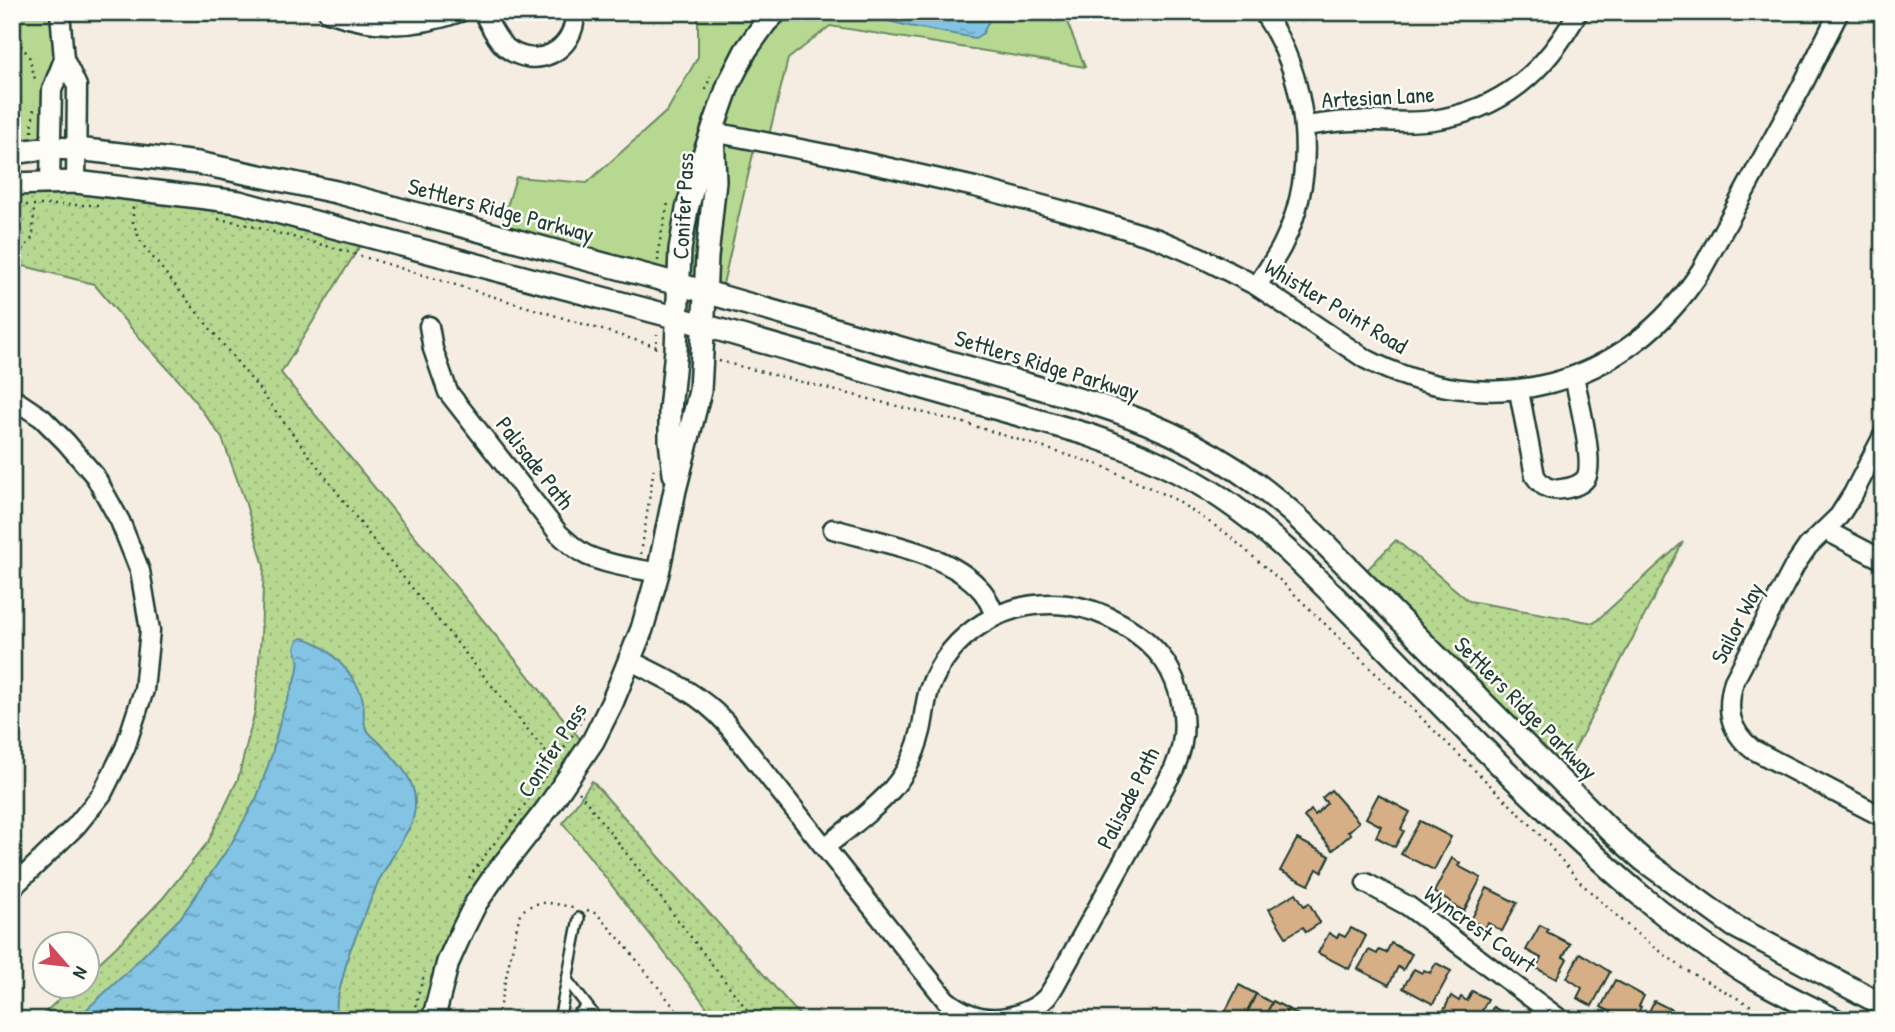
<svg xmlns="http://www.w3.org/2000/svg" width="1895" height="1032" font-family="'Patrick Hand',sans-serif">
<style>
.grass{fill:url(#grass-dots);stroke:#6b8a62;stroke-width:2}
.park{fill:#b7d891;stroke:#6b8a62;stroke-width:2}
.water{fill:url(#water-ripples);stroke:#5b8d9d;stroke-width:2}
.building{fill:#d6af87;stroke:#1f3d34;stroke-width:2}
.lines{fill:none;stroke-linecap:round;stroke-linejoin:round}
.service-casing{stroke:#1f3d34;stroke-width:14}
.minor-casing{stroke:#1f3d34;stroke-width:23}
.tertiary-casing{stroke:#1f3d34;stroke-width:26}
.path{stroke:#1f3d34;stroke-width:2.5;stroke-dasharray:2 5;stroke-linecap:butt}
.service{stroke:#fdfcf7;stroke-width:9}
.minor{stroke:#fdfcf7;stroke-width:18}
.tertiary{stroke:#fdfcf7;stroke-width:21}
.labels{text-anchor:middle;stroke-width:5;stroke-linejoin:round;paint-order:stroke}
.street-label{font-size:23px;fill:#1f3d34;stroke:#fdfcf7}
</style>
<defs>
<pattern id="grass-dots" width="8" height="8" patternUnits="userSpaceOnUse" patternTransform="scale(1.75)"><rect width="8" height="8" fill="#b7d891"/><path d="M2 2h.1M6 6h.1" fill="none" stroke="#9dba7e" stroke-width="1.8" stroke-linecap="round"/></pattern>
<pattern id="water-ripples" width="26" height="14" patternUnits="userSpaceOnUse" patternTransform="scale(1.75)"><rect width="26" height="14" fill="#83c3e3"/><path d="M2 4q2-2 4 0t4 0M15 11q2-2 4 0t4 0" fill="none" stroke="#6ba0b9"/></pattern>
</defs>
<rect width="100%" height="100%" fill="#f5ede1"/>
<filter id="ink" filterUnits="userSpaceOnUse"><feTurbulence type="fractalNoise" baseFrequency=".0143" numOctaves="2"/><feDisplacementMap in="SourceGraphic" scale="14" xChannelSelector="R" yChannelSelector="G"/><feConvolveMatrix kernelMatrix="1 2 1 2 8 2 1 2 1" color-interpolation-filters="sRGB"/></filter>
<g filter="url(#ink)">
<g class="grass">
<polygon points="76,182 366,236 281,373 581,740 496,874 433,1020 37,1020 72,987 88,986 88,973 116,947 163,898 208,842 238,779 255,711 261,635 264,566 245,501 222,438 183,385 136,334 94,284 12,263 12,184"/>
<polygon points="1396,540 1469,601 1594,623 1683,542 1559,779 1359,578"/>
<polygon points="592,781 804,1020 717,1020 563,823"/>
</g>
<g class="park">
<polygon points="12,12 60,12 49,148 12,153"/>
<polygon points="698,12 1063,12 1085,67 830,26 788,59 767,143 756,141 720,297 498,236 516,177 587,183 667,111 698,57"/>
</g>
<g class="water">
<polygon points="862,12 993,12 983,33 975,38 909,26 868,16"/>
<path d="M302,638C326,642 358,678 363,701C365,710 362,719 366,728C369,734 376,739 381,744C404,769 423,787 412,823L378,882L349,953L337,1000L336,1020H75L124,975L181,917L231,844L257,797L272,754L281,717L297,674L299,661L295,648L298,640Z"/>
</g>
<g class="building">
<polygon points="1331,790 1359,822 1348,832 1351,834 1333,850 1304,817 1311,810 1315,815 1327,803 1322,798"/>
<polygon points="1378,795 1410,812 1401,829 1404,831 1395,847 1376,837 1381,826 1366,818"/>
<polygon points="1420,821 1451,837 1434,870 1401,854"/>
<polygon points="1297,839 1330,856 1322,872 1317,869 1309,885 1280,871"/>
<polygon points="1452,858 1460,863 1458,866 1481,878 1464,911 1449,903 1450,901 1434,892"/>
<polygon points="1487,888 1517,903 1502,931 1488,923 1485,928 1471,920"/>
<polygon points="1296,893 1304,906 1309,903 1320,923 1306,932 1303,927 1286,937 1269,909"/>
<polygon points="1540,925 1548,929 1547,932 1570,944 1563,957 1567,959 1556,979 1536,968 1541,958 1526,950"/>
<polygon points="1351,928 1366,936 1349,969 1318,953 1329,933 1337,938 1339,934 1345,937"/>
<polygon points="1391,943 1412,954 1403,970 1398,967 1389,985 1358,969 1369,950 1377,954 1379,950 1386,953"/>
<polygon points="1580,953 1610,972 1592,1006 1577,998 1582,988 1567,978"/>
<polygon points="1436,963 1451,971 1433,1004 1403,988 1414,969 1422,973 1424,970 1430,973"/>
<polygon points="1615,980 1644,996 1639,1006 1641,1007 1634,1020 1610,1020 1613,1013 1601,1007"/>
<polygon points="1239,985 1256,994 1243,1019 1225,1020 1222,1018"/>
<polygon points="1472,991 1488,999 1477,1020 1449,1020 1441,1016 1451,996 1459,1001 1461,997 1467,1001"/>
<polygon points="1256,994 1272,1003 1263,1020 1244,1020"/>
<polygon points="1273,1001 1288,1009 1282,1020 1263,1020"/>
<polygon points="1654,1001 1686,1017 1685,1020 1645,1020"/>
<polygon points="1493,1007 1512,1017 1511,1020 1487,1020"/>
<polygon points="1288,1009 1302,1017 1301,1020 1282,1020"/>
</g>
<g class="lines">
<defs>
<g id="service">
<polyline points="579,918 567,980 598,1020"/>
<polyline points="559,1020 567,980"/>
<polyline points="571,1020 587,1007"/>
</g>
<g id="minor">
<polyline points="60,12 64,59 77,86 76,182"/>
<path d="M328,12C375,28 413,29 460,12"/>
<path d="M483,12C489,23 495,37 504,46C534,72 576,52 575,12"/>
<path d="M1305,126C1321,124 1337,121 1353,121C1380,120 1407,124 1433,120C1502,110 1546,71 1578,12"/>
<path d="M713,132L846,158L975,187L1076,214L1158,239L1198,256L1257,286L1364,358C1488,424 1627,388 1702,269L1801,88L1839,12"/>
<polyline points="50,182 52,90 64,59"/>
<path d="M1257,286C1265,272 1276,259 1283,244C1319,171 1309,78 1263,12"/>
<path d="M429,326L433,349L448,392L559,534C568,542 576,550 586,555C608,565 634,568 658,573"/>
<path d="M1519,391L1535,476C1542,486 1549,491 1562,489C1570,488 1581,485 1586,478C1595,462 1578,397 1574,376"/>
<polyline points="12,398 42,418 66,442 95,476 120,521 140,571 150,630 144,690 125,748 102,794 76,826 12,888"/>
<path d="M1883,436L1853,494L1839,516L1808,546L1795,565L1734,681C1726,709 1729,730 1752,749L1883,817"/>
<path d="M833,529C881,543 949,552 982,591C988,598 991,607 995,615"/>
<polyline points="1825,530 1883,560"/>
<path d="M631,661C665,678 699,693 725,722L946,1000C968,1018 992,1023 1019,1014C1030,1010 1039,1006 1047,997C1050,993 1053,988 1056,983L1174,769C1177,761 1181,752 1182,743C1187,717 1180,685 1165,662C1144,632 1103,609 1067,605C1006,598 950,632 929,690C925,703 924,718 921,731C916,751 906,773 893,788C877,808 845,831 825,847"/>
<polyline points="1366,883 1408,906 1561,1020"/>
</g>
<g id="tertiary">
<path d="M12,153L49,148L77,149L198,163L336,192L678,284L1092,403C1158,424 1224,455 1277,500C1290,510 1301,521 1313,532L1613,833L1643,860L1734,926L1883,1005"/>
<path d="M12,184L76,182L239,202L678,318L1086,434C1133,450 1179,469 1220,497C1273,532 1317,579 1362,624C1420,683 1477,744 1537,801C1605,866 1674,930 1755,978C1781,993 1808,1006 1835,1020"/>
<polyline points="674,474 670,441 670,410 676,350 680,250 687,209 696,177 729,83 746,50 766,22 776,12"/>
<polyline points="433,1020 448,962 462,931 476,903 496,874 547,809 593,741 612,703 642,629 658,573 675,490 700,391 707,257 715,181 713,132"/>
</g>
</defs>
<use href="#service" class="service-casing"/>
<use href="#minor" class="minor-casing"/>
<use href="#tertiary" class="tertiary-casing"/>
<g class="path">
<polyline points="12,34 29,56 36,83"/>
<polyline points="706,90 710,76"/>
<polyline points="32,132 34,104"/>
<polyline points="12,205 100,205"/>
<polyline points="133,207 133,223 142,244 259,389 377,545 555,763"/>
<polyline points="218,219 236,222 338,249 658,347"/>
<polyline points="658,261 659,245 668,203"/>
<polyline points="12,269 18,256 33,237 34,205"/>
<polyline points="656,349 657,334"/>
<polyline points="719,361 968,424 1102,466 1174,499 1226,533 1282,582 1533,827 1582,884 1636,933 1684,969 1777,1020"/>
<polyline points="641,554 654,467"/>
<polyline points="579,792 755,1020"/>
<path d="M469,878C488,849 511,824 531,796C550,770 569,743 584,715"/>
<polyline points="587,910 597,914 624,944 677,1011 679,1020"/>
<path d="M497,1018L520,913C538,897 552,904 573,907"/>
<polyline points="412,1020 418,995 425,972"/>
</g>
<use href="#service" class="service"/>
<use href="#minor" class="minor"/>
<use href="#tertiary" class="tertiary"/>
</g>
</g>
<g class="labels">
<g class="street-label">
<text transform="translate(1378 97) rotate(-3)" y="8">Artesian Lane</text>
<text transform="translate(683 206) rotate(-87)" y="8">Conifer Pass</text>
<text transform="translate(501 210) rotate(15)" y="8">Settlers Ridge Parkway</text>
<text transform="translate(1336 306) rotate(31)" y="8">Whistler Point Road</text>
<text transform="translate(1047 365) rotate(17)" y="8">Settlers Ridge Parkway</text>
<text transform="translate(535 463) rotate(52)" y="8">Palisade Path</text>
<text transform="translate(1737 623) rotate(-63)" y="8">Sailor Way</text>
<text transform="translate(1526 708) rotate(45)" y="8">Settlers Ridge Parkway</text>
<text transform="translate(552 750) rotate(-57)" y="8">Conifer Pass</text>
<text transform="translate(1128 798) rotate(-63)" y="8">Palisade Path</text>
<text transform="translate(1480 929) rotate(36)" y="8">Wyncrest Court</text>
</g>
</g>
<rect width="1895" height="1032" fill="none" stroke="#fdfcf7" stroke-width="42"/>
<rect x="21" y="21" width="1853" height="990" fill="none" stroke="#1f3d34" stroke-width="2.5" filter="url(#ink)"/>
<g transform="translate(66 965) rotate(118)"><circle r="33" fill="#fdfcf7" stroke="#a4b0a9" stroke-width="2"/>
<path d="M0-5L12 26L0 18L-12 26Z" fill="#d1495b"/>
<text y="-10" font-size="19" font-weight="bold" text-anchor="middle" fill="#1f3d34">N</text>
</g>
</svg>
